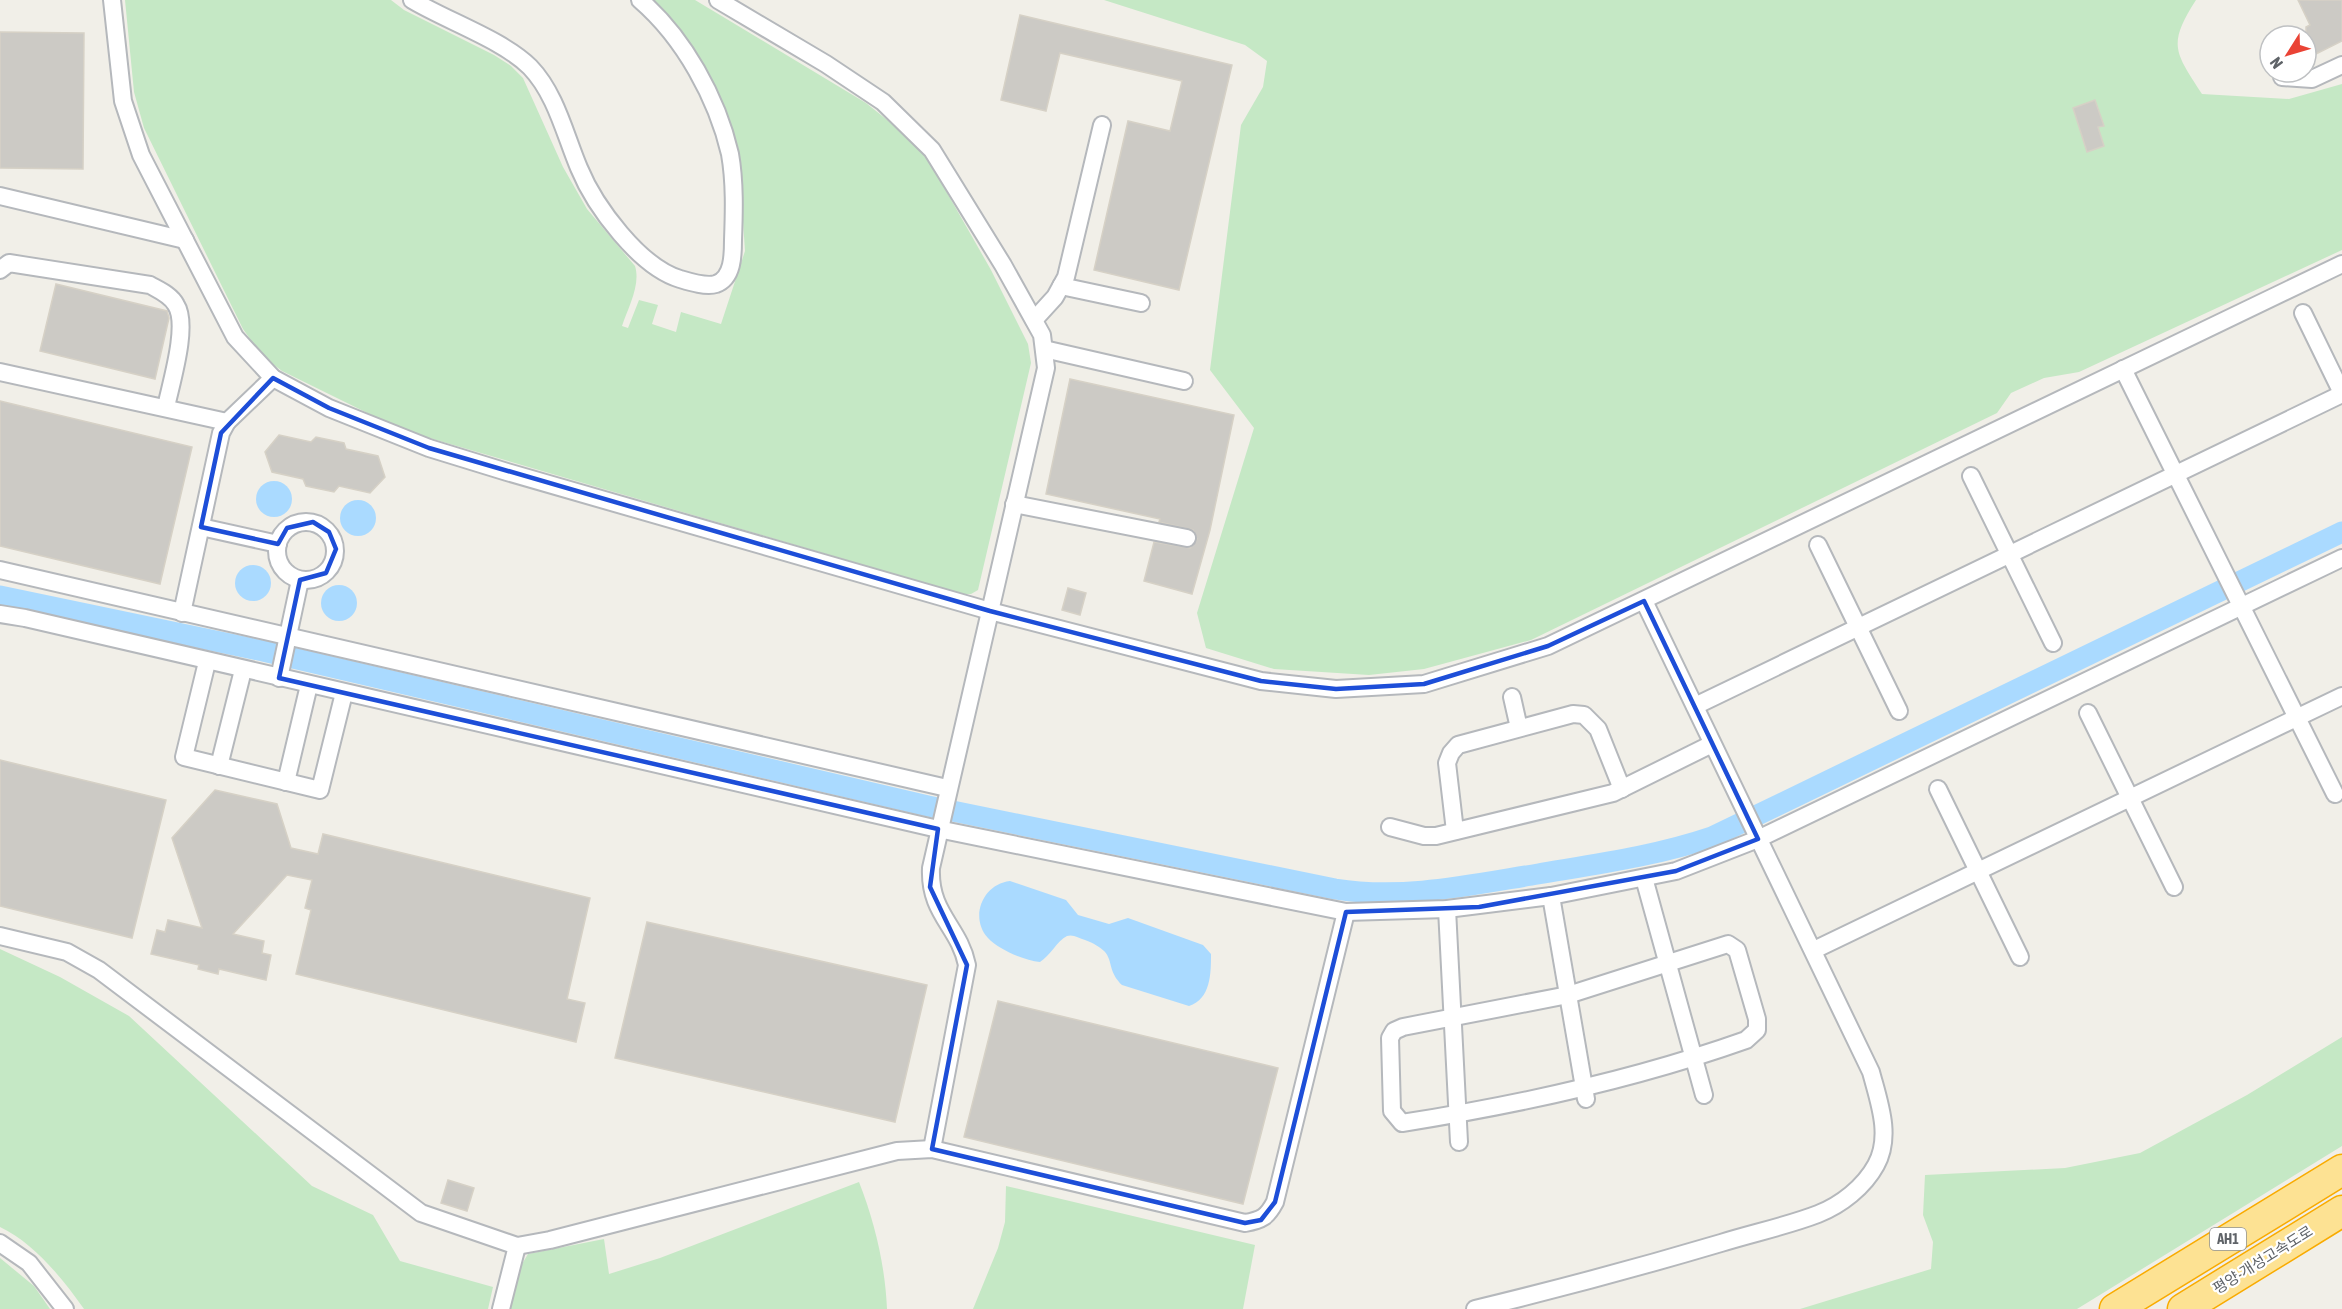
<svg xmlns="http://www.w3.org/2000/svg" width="2342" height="1309" font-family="'Asap Condensed','Noto Sans KR',sans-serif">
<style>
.green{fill:#c5e8c5}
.water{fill:#aadaff}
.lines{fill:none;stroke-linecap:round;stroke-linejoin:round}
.canal{stroke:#aadaff;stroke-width:21}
.building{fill:#cccac5;stroke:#d6d1c6;stroke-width:1.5}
.street-casing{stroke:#b5b8bc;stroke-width:20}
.highway-casing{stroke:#f9ab00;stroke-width:33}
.street{stroke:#fff;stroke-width:16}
.highway{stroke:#fde293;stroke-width:30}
.marked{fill:none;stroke:#1d4ed8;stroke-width:4.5;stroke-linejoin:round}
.labels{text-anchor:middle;stroke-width:4.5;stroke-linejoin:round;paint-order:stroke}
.shield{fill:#fff;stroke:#8f9295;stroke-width:1.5}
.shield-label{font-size:14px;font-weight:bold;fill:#5f6368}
.street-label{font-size:15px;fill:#5f6368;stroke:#fff}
</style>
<rect width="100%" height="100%" fill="#f1efe8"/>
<g class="green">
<path d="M125,0H391L404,10L494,55L511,66L523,78L563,167L587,209L635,266C641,285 628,308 622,326L628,328L639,300L658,305L652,324L676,332L681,312L721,324L745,251L739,162L700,64L673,21L651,0H695L866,103L901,131L929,161L991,270L1028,344L1031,363L978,590L971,594H963L402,430L282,371L262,356L243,329L144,128L134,92Z"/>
<path d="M1104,0H2196C2167,45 2175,52 2202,94L2289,99L2342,84V250L2079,372L2044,378L2011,393L1997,413L1531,640L1424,669L1369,675L1274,669L1206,648L1197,613L1254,428L1210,370L1241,125L1263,87L1267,61L1245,45Z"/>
<path d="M0,949L60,977L129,1016L312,1186L373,1215L400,1261L493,1287L488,1309H84C63,1279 34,1243 0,1227Z"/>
<polygon points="2342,1037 2342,1146 2077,1309 1800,1309 1931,1269 1933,1242 1923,1215 1925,1175 2065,1168 2140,1153 2247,1095"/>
<path d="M859,1182C875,1223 885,1265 887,1309H510L522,1264L528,1254L604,1239L609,1274L660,1258Z"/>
<polygon points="1006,1186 1255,1245 1243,1309 973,1309 998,1248 1005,1222"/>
<polygon points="0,1258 34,1286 50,1309 0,1309"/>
</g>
<g class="water">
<circle cx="274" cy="499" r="18"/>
<circle cx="358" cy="518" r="18"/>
<circle cx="253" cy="583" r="18"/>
<circle cx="339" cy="603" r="18"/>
<path d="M1010,881L1066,900L1078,915L1109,924L1128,918L1203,945L1211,954C1211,973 1211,999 1189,1006L1122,985C1102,965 1121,954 1085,940C1079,938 1073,934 1067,936C1057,941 1050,956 1040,962C1024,960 999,950 988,938C969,917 983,884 1010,881Z"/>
</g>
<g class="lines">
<path class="canal" d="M0,596L263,651L928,806L1335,889C1403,900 1470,885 1538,874C1597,864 1656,856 1712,837L2342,532"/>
</g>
<g class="building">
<polygon points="2298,0 2342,0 2342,41 2306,59 2306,27 2310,25"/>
<polygon points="1020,15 1232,65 1179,290 1094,270 1128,121 1170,131 1182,81 1060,53 1046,111 1001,100"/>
<polygon points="0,32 84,33 83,169 0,168"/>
<polygon points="2095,100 2104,126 2098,127 2104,146 2087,152 2073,108"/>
<polygon points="56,284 167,311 169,318 155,379 40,351"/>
<polygon points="1070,379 1234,415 1210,530 1192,594 1144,581 1154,542 1190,548 1197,539 1193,530 1159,522 1160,519 1046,494"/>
<polygon points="0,401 192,447 160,584 0,546"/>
<polygon points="279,435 311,442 316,437 344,443 346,449 378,456 385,477 370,493 339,486 334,492 306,486 303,479 272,472 265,452"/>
<polygon points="1068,588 1086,593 1080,615 1062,610"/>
<polygon points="0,760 166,800 132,938 0,906"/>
<polygon points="215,790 277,804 291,848 318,854 323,834 590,898 567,999 585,1003 576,1042 296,974 311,910 305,908 312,880 287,875 233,934 264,941 262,953 271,955 266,980 219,969 218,974 198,969 199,965 151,954 157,930 165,932 168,920 202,928 172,838"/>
<polygon points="647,922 927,985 895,1122 615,1058"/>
<polygon points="998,1001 1278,1068 1243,1204 964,1137"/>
<polygon points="448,1180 474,1188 467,1211 441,1203"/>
</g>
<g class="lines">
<defs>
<g id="street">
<polyline points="112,0 123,101 141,155 235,337 273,378 329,408 429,448 507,472 990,611 1261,681 1336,689 1424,684 1548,646 2342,264"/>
<path d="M412,0C447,21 503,40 530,67C556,94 565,135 579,168C595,207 640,267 680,279C690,282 706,287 716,284C733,278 733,255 733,240C734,213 735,182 730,154C717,98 684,38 640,0"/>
<path d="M718,0L826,64L883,102L932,150L1003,265L1042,335L1046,368L931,868C929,914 959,926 967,965L932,1149"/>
<polyline points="2282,77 2312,79 2342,65"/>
<polyline points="0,196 185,240"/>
<path d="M0,270L9,263L150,285C159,290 171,295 176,305C189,325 171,383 166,407"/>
<polyline points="1061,286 1141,303"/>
<polyline points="2303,313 2342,393"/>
<polyline points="1034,320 1055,297 1066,277 1102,125"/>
<polyline points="1044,349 1184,381"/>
<polyline points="2123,369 2335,794"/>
<polyline points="0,372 227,422"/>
<polyline points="1971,476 2053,643"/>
<polyline points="1014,504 1187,538"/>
<circle cx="306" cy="551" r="29"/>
<polyline points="201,527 278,544"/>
<polyline points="1818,545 1899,711"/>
<polyline points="0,570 947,788"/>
<polyline points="182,613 221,433 227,422 273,378"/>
<polyline points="0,614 25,618 938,829 1346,912 1447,909 1551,896 1676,871 1758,839 2342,558"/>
<polyline points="207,662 184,757 320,790 344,693"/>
<polyline points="279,678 300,580"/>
<polyline points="1512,697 1519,728"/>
<polyline points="1695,706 2342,394"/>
<polyline points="2088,713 2174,887"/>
<polyline points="219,766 243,670"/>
<polyline points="286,782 309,685"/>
<polyline points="1938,789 2020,957"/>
<polyline points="1390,827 1424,836 1436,836 1613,793 1712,744"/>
<polyline points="1455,831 1447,763 1451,753 1458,745 1573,714 1584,715 1598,729 1622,789"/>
<polyline points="1644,878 1704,1095"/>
<polyline points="1551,896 1586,1099"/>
<polyline points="1447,909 1459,1142"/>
<path d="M0,936L67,952L99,970L421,1213L517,1246L550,1240L897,1151L932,1149L1245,1223C1262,1220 1267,1217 1275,1202L1346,912"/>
<path d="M1728,944L1737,950L1757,1019V1030L1746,1040C1636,1079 1517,1105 1402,1123L1392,1111L1390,1038L1394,1031L1403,1027L1568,995Z"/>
<polyline points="1814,950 2342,696"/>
<polyline points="0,1243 29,1263 65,1309"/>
<polyline points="501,1309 517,1246"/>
<path d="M1475,1309C1558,1289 1640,1267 1721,1243C1753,1233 1787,1226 1818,1214C1841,1205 1864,1187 1876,1165C1892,1136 1879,1102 1871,1072L1644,601"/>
</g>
<g id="highway">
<polyline points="2115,1309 2342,1170"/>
<polyline points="2183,1309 2342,1211"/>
</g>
</defs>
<use href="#street" class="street-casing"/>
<use href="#highway" class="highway-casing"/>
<use href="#street" class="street"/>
<use href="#highway" class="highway"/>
</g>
<path class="marked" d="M273,378L329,408L429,448L990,611L1261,681L1336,689L1424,684L1548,646L1644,601L1758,839L1676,871L1479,907L1346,912L1275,1202L1261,1220L1245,1223L932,1149L967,965L930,887L938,829L279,678L300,580L326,573L336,549L329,532L313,522L287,528L278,544L201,527L221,433Z"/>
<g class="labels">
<rect class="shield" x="2210" y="1228" width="36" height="22" rx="4.5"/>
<g class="shield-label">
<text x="2228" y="1244">AH1</text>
</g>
<g class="street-label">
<text transform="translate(2263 1260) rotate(-32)" y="5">평양-개성고속도로</text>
</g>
</g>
<g transform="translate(2288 54) rotate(233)"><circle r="28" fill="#ffffff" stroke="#bfc1c3" stroke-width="1.5"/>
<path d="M0-4.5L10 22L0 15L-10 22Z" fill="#ea4335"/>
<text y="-9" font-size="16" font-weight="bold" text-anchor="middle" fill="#5f6368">N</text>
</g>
</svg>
